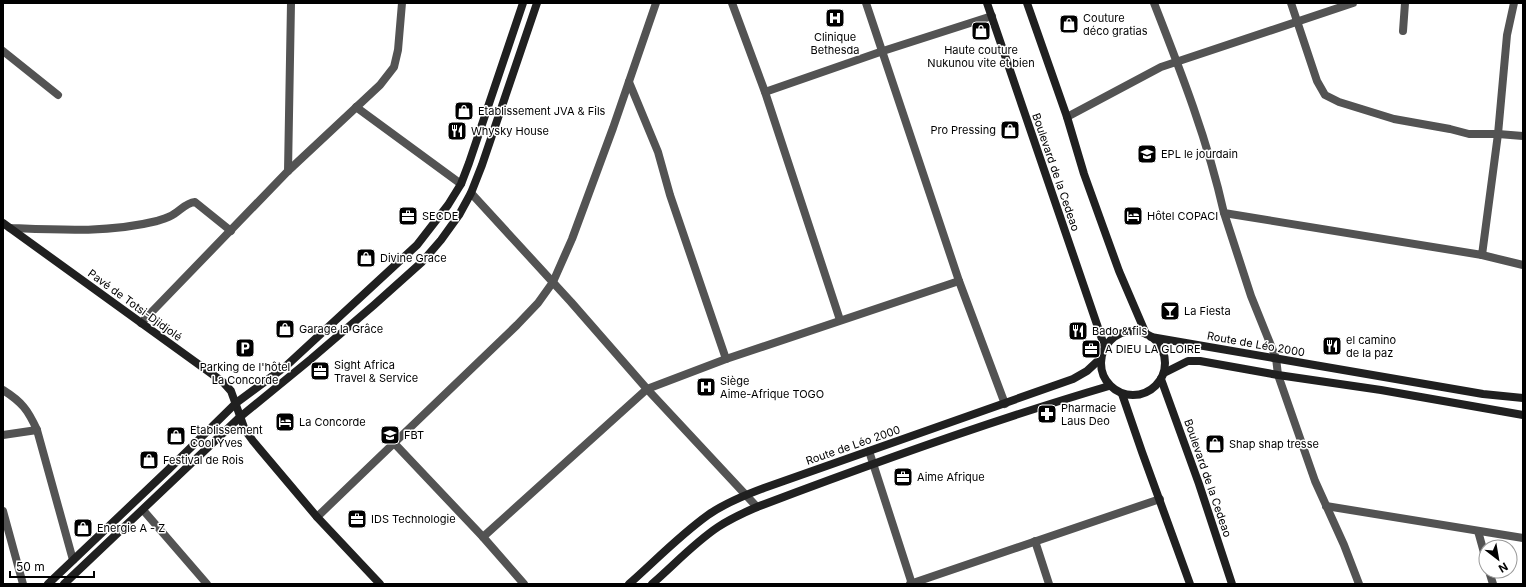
<svg xmlns="http://www.w3.org/2000/svg" width="1526" height="587" font-family="Inter,sans-serif">
<style>
.lines{fill:none;stroke-linecap:round;stroke-linejoin:round}
.street{stroke:#535353;stroke-width:8}
.secondary{stroke:#202020;stroke-width:8}
.labels{text-anchor:middle;stroke-width:3;stroke-linejoin:round;paint-order:stroke}
.poi-label{font-size:11px;fill:#000;stroke:#fff;text-anchor:start}
.street-label{font-size:11px;fill:#000;stroke:#fff}
</style>
<rect width="100%" height="100%" fill="#fff"/>
<g class="lines">
<g class="street">
<polyline points="732,3 765,92 840,320"/>
<polyline points="866,3 959,281 1005,404"/>
<path d="M1154,3C1181,72 1208,141 1224,213L1482,255L1498,134L1507,35L1514,3"/>
<polyline points="1291,3 1317,81 1325,95 1339,102 1394,119 1450,129 1469,134 1498,134 1523,136"/>
<polyline points="1403,31 1405,3"/>
<polyline points="3,51 58,95"/>
<polyline points="629,82 658,152 670,195 726,359"/>
<polyline points="765,92 883,51 992,16"/>
<polyline points="356,107 461,184"/>
<polyline points="1067,117 1161,67 1353,3"/>
<polyline points="288,171 291,3"/>
<polyline points="471,193 571,302 647,389 757,507"/>
<polyline points="1224,213 1251,296 1276,358 1278,375 1315,481 1344,545 1359,584"/>
<path d="M10,228C59,230 109,233 157,221C163,219 170,217 174,214C182,209 186,203 195,202L231,231"/>
<polyline points="1482,255 1523,265"/>
<polyline points="141,323 288,171 380,85 394,67 398,50 402,3"/>
<path d="M3,390C22,402 28,410 37,430L73,560"/>
<polyline points="3,435 37,430"/>
<polyline points="394,443 483,537 524,584"/>
<polyline points="869,451 912,584"/>
<polyline points="1326,506 1523,538"/>
<polyline points="143,510 207,584"/>
<polyline points="3,511 23,584"/>
<polyline points="317,517 517,325 538,303 553,282 572,239 613,128 656,3"/>
<polyline points="1478,531 1486,560"/>
<polyline points="483,537 647,389 726,359 959,281"/>
<polyline points="1035,541 1049,584"/>
<polyline points="1489,571 1493,584"/>
<polyline points="910,584 1160,499"/>
</g>
<g class="secondary">
<polyline points="987,3 1105,348"/>
<polyline points="1027,3 1067,117 1084,174 1102,224 1119,271 1146,334"/>
<polyline points="3,223 223,382 231,391 245,430 253,441 317,517 380,584"/>
<circle cx="1133" cy="363" r="32"/>
<polyline points="1151,337 1483,394 1523,398"/>
<polyline points="1164,373 1188,361 1200,361 1278,375 1381,390 1523,415"/>
<polyline points="1161,379 1199,484 1232,584"/>
<polyline points="1122,394 1142,452 1190,584"/>
<polyline points="48,584 169,469 236,403 286,366 417,245 448,205 461,184 469,163 523,3"/>
<polyline points="64,584 240,417 311,359 374,305 422,262 441,240 459,215 471,193 482,165 537,3"/>
<path d="M629,584C655,561 680,535 708,515C725,503 745,495 764,488L1073,379L1087,371L1101,358"/>
<path d="M652,584C674,565 694,543 718,527C730,519 743,513 757,507C873,463 990,421 1109,386"/>
</g>
</g>
<defs>
<symbol id="hospital-square" viewBox="-11 -11 22 22"><rect x="-9" y="-9" width="18" height="18" rx="4" fill="#000" stroke="#fff"/><path d="M-5-5h3v3.5h4V-5h3V5h-3V1.5h-4V5h-3Z" fill="#fff"/></symbol>
<symbol id="shop-square" viewBox="-11 -11 22 22"><rect x="-9" y="-9" width="18" height="18" rx="4" fill="#000" stroke="#fff"/><path d="M-5-2.5h2.3a2.7 3.5 0 0 1 5.4 0H5L5.5 6h-11ZM-1.5-2.5h3a1.5 2.3 0 0 0-3 0Z" fill="#fff"/></symbol>
<symbol id="restaurant-square" viewBox="-11 -11 22 22"><rect x="-9" y="-9" width="18" height="18" rx="4" fill="#000" stroke="#fff"/><path d="M-5-6h1v4h1v-4h1v4h1v-4h1v5L-1.5 .5V6h-2V.5L-5-1ZM5-6V6H3V1.5H1.5Q1.5-4 5-6Z" fill="#fff"/></symbol>
<symbol id="school-square" viewBox="-11 -11 22 22"><rect x="-9" y="-9" width="18" height="18" rx="4" fill="#000" stroke="#fff"/><path d="M0-5L7-2L0 1L-7-2ZM-4 1L0 2.5L4 1V4Q0 6-4 4Z" fill="#fff"/></symbol>
<symbol id="office-square" viewBox="-11 -11 22 22"><rect x="-9" y="-9" width="18" height="18" rx="4" fill="#000" stroke="#fff"/><path d="M-6-3h4V-5.5h4V-3h4V5H-6ZM-1-4.5V-3h2v-1.5ZM-6 0V1H6V0Z" fill="#fff"/></symbol>
<symbol id="hotel-square" viewBox="-11 -11 22 22"><rect x="-9" y="-9" width="18" height="18" rx="4" fill="#000" stroke="#fff"/><path d="M-6-4.5h1.5V1H6V5H4.5V3h-9V5H-6ZM-4 0a1.8 1.8 0 1 1 3.6 0ZM.5 0V-2.5h3Q6-2.5 6 0Z" fill="#fff"/></symbol>
<symbol id="bar-square" viewBox="-11 -11 22 22"><rect x="-9" y="-9" width="18" height="18" rx="4" fill="#000" stroke="#fff"/><path d="M-6-5H6L.8 .8V4.5H3.5V6h-7V4.5H-.8V.8Z" fill="#fff"/></symbol>
<symbol id="parking-square" viewBox="-11 -11 22 22"><rect x="-9" y="-9" width="18" height="18" rx="4" fill="#000" stroke="#fff"/><path d="M-3.5-5.5H1a3.5 3.5 0 0 1 0 7H-1V5.5H-3.5ZM-1-3.4V-.6H.8a1.4 1.4 0 0 0 0-2.8Z" fill="#fff"/></symbol>
<symbol id="pharmacy-square" viewBox="-11 -11 22 22"><rect x="-9" y="-9" width="18" height="18" rx="4" fill="#000" stroke="#fff"/><path d="M-2-6h4v4h4v4h-4v4h-4v-4h-4v-4h4Z" fill="#fff"/></symbol>
<symbol id="university-square" viewBox="-11 -11 22 22"><rect x="-9" y="-9" width="18" height="18" rx="4" fill="#000" stroke="#fff"/><path d="M0-5L7-2L0 1L-7-2ZM-4 1L0 2.5L4 1V4Q0 6-4 4Z" fill="#fff"/></symbol>
</defs>
<g fill-rule="evenodd">
<use href="#hospital-square" x="824" y="7" width="22" height="22"/>
<use href="#shop-square" x="1058" y="13" width="22" height="22"/>
<use href="#shop-square" x="970" y="20" width="22" height="22"/>
<use href="#shop-square" x="453" y="100" width="22" height="22"/>
<use href="#shop-square" x="999" y="119" width="22" height="22"/>
<use href="#restaurant-square" x="446" y="120" width="22" height="22"/>
<use href="#school-square" x="1136" y="143" width="22" height="22"/>
<use href="#office-square" x="397" y="205" width="22" height="22"/>
<use href="#hotel-square" x="1122" y="205" width="22" height="22"/>
<use href="#shop-square" x="355" y="247" width="22" height="22"/>
<use href="#bar-square" x="1159" y="300" width="22" height="22"/>
<use href="#shop-square" x="274" y="318" width="22" height="22"/>
<use href="#restaurant-square" x="1067" y="320" width="22" height="22"/>
<use href="#restaurant-square" x="1321" y="335" width="22" height="22"/>
<use href="#parking-square" x="234" y="337" width="22" height="22"/>
<use href="#office-square" x="1080" y="338" width="22" height="22"/>
<use href="#office-square" x="309" y="360" width="22" height="22"/>
<use href="#hospital-square" x="695" y="376" width="22" height="22"/>
<use href="#pharmacy-square" x="1036" y="403" width="22" height="22"/>
<use href="#hotel-square" x="274" y="411" width="22" height="22"/>
<use href="#university-square" x="379" y="424" width="22" height="22"/>
<use href="#shop-square" x="165" y="425" width="22" height="22"/>
<use href="#shop-square" x="1204" y="433" width="22" height="22"/>
<use href="#shop-square" x="138" y="449" width="22" height="22"/>
<use href="#office-square" x="892" y="466" width="22" height="22"/>
<use href="#office-square" x="346" y="508" width="22" height="22"/>
<use href="#shop-square" x="72" y="517" width="22" height="22"/>
</g>
<g class="labels">
<g class="poi-label">
<text x="1083" y="22">Couture<tspan x="1083" dy="13">déco gratias</tspan></text>
<text x="835" y="41" text-anchor="middle">Clinique<tspan x="835" dy="13">Bethesda</tspan></text>
<text x="981" y="54" text-anchor="middle">Haute couture<tspan x="981" dy="13">Nukunou vite et bien</tspan></text>
<text x="478" y="115">Etablissement JVA &amp; Fils</text>
<text x="996" y="134" text-anchor="end">Pro Pressing</text>
<text x="471" y="135">Whysky House</text>
<text x="1161" y="158">EPL le jourdain</text>
<text x="422" y="220">SECDE</text>
<text x="1147" y="220">Hôtel COPACI</text>
<text x="380" y="262">Divine Grace</text>
<text x="1184" y="315">La Fiesta</text>
<text x="299" y="333">Garage la Grâce</text>
<text x="1092" y="335">Bado &amp; fils</text>
<text x="1346" y="344">el camino<tspan x="1346" dy="13">de la paz</tspan></text>
<text x="1105" y="353">A DIEU LA GLOIRE</text>
<text x="334" y="369">Sight Africa<tspan x="334" dy="13">Travel &amp; Service</tspan></text>
<text x="245" y="371" text-anchor="middle">Parking de l'hôtel<tspan x="245" dy="13">La Concorde</tspan></text>
<text x="720" y="385">Siège<tspan x="720" dy="13">Aime-Afrique TOGO</tspan></text>
<text x="1061" y="412">Pharmacie<tspan x="1061" dy="13">Laus Deo</tspan></text>
<text x="299" y="426">La Concorde</text>
<text x="190" y="434">Etablissement<tspan x="190" dy="13">Cool Yves</tspan></text>
<text x="404" y="439">FBT</text>
<text x="1229" y="448">Shap shap tresse</text>
<text x="163" y="464">Festival de Rois</text>
<text x="917" y="481">Aime Afrique</text>
<text x="371" y="523">IDS Technologie</text>
<text x="97" y="532">Energie A - Z</text>
</g>
<g class="street-label">
<text transform="translate(1056 172) rotate(71)" y="4">Boulevard de la Cedeao</text>
<text transform="translate(135 305) rotate(36)" y="4">Pavé de Totsi-Djidjolé</text>
<text transform="translate(1256 344) rotate(10)" y="4">Route de Léo 2000</text>
<text transform="translate(853 445) rotate(-19)" y="4">Route de Léo 2000</text>
<text transform="translate(1208 478) rotate(71)" y="4">Boulevard de la Cedeao</text>
</g>
</g>
<rect width="1526" height="587" fill="none" stroke="#000000" stroke-width="8"/>
<g transform="translate(1498 559) rotate(149)"><circle r="19" fill="#ffffff" stroke="#999999"/>
<path d="M0-3L7 15L0 10L-7 15Z" fill="#000000"/>
<text y="-6" font-size="11" font-weight="bold" text-anchor="middle" fill="#000000">N</text>
</g>
<path d="M10 571v6h84v-6" fill="none" stroke="#000000" stroke-width="2"/>
<text x="16" y="571" font-size="12" fill="#000000" stroke="#ffffff" stroke-width="3" paint-order="stroke">50 m</text>
</svg>
